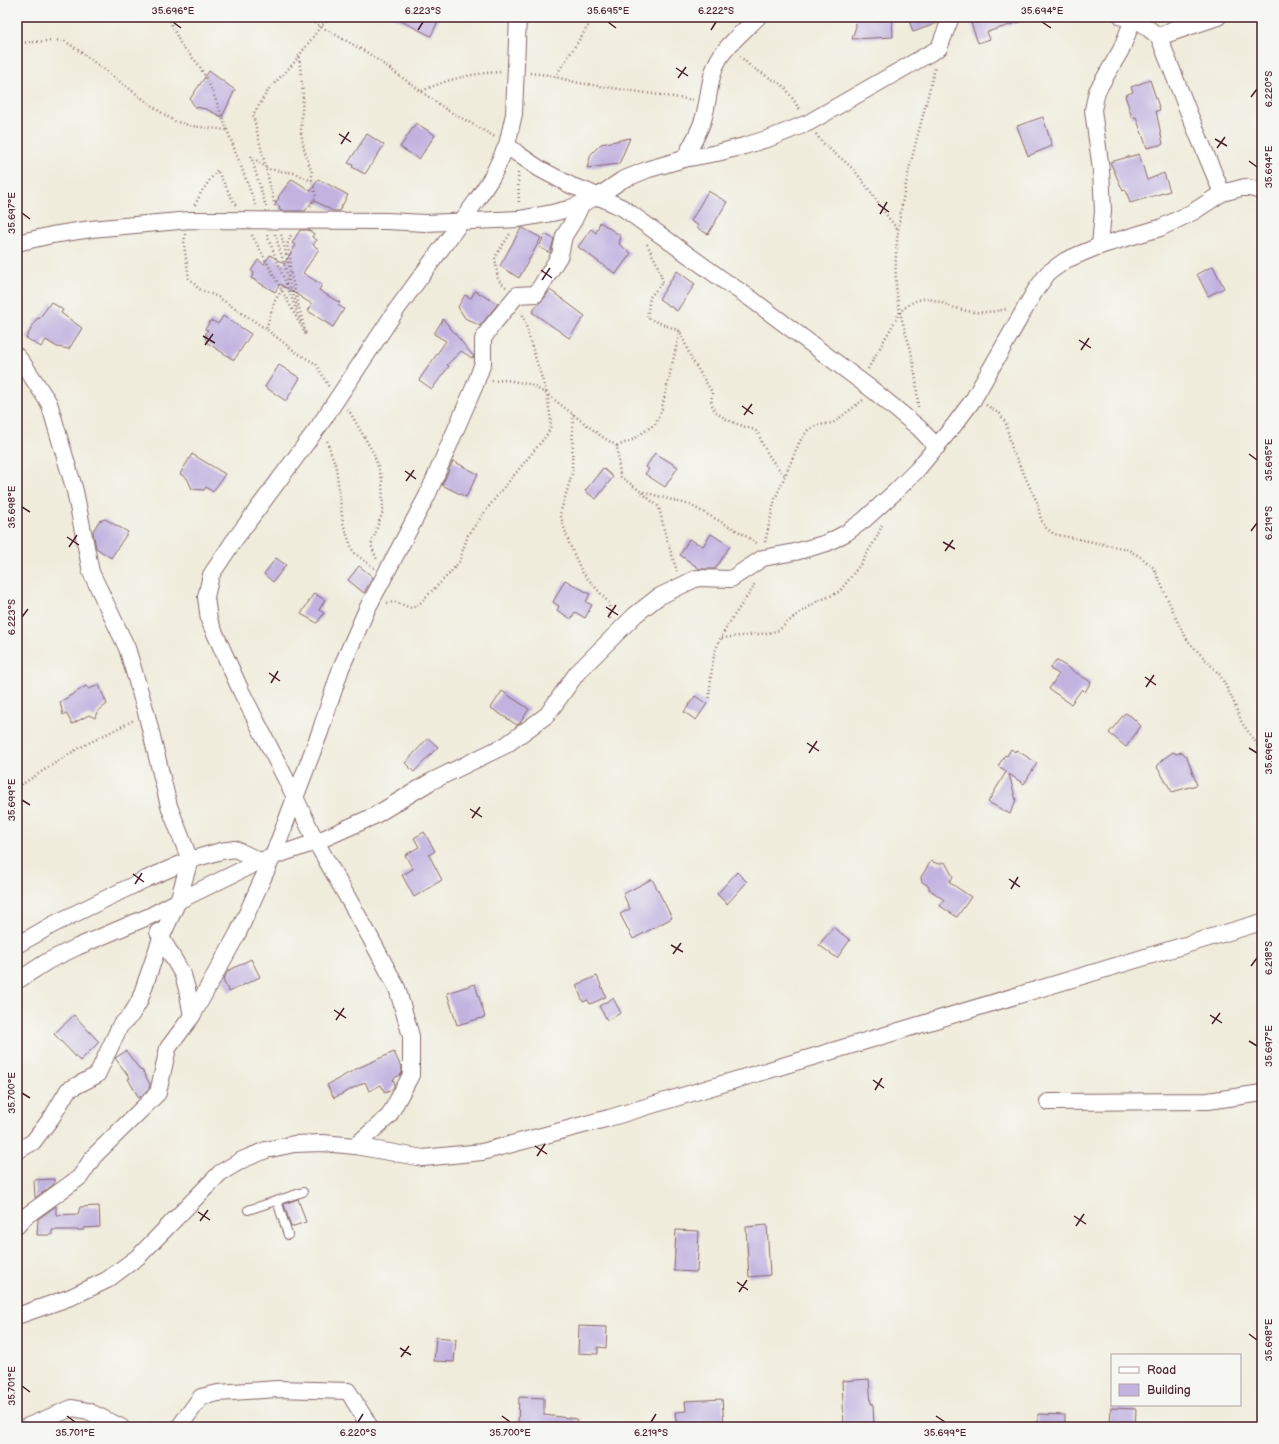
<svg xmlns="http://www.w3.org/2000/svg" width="1279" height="1444" font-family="'Balsamiq Sans',sans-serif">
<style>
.building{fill:#c1b2e0}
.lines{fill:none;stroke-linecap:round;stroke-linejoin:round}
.service-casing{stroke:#846769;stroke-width:10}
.minor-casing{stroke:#846769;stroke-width:18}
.path{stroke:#846769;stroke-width:2.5;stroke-dasharray:1 3;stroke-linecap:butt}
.service{stroke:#fff;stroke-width:8}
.minor{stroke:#fff;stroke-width:16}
.ticks{fill:none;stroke:#4a1f2b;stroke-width:1.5}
.neatline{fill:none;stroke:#4a1f2b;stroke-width:1.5}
.ticks-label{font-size:10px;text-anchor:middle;fill:#4a1f2b}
</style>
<rect width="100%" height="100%" fill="#f6f6f2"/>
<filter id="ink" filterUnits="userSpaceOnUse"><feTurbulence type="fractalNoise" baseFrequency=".025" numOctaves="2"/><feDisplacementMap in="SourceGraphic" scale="8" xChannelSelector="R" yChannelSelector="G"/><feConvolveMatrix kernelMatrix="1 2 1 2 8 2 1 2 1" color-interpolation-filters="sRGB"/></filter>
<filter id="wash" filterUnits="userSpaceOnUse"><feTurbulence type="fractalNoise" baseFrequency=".012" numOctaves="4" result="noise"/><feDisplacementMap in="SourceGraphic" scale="16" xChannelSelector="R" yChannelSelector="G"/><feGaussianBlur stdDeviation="0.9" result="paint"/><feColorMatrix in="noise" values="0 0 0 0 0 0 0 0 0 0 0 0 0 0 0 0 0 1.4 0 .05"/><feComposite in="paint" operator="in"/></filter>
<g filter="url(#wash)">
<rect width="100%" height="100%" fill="#f0ecdb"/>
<g id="blocks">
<g class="building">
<polygon points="393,17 440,17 431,36"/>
<polygon points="855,17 892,17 893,37 852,39 856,26"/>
<polygon points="908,17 941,17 938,23 913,32"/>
<polygon points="969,17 1025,17 1026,20 987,32 990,39 978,43"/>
<polygon points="209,71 235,90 222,117 206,109 195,107 190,99"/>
<polygon points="1150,80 1160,110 1156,111 1163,144 1147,148 1136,117 1132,118 1125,95 1133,92 1131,87"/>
<polygon points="1043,117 1052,146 1028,156 1017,126"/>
<polygon points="416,123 435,135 419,159 400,147"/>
<polygon points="367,134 384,145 365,174 352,167 353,165 348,163"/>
<polygon points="630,138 619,164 587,168 591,154 601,144"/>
<polygon points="1139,154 1147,180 1164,173 1170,191 1130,203 1126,190 1123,191 1110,162"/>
<polygon points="292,179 311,191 318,179 348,195 339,211 333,211 313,200 305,211 281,211 279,209 280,207 275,203 279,198 278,197"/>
<polygon points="708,191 727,202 708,234 697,228 699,226 691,221"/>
<polygon points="600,222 621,236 619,244 631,253 616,274 578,247 591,229 596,233"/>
<polygon points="521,228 523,228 541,238 519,278 500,266"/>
<polygon points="300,230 309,230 314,234 312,237 317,240 313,245 319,249 303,273 322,285 319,290 340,303 338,305 344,309 333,327 308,311 312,304 280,284 275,292 251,278 254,273 251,271 258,260 264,264 270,255 284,264 296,245 292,243"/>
<polygon points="545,234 554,239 550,253 539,247"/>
<polygon points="1213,266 1224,288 1208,296 1197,274"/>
<polygon points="677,271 695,284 677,311 659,299"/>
<polygon points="550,290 585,316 569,338 532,312 539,303 544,299"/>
<polygon points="475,291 498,304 480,326 465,318 458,307 465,295 471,298"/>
<polygon points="51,302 63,310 61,313 82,328 69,349 57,347 46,340 41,347 26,338 37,318 39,319"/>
<polygon points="223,316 251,334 234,360 206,342 207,340 205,339 207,335 205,334 208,330 205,329 211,320 218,324"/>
<polygon points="443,319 474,357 472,358 461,351 447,365 449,366 432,389 419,380 446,341 434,334"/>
<polygon points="279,365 300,378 286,401 265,387"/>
<polygon points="655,453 678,467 665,487 645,474 649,469 646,467"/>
<polygon points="192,454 225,474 213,492 206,487 204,490 192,489 187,478 180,474"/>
<polygon points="453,461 478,474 466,497 442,485"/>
<polygon points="603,468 613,477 596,499 585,491"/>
<polygon points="105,519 128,532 111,558 96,548 93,531 99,521"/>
<polygon points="711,534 730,546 715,569 700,569 680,555 689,539 703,546"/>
<polygon points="276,558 286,565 273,582 264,574"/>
<polygon points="359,566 373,577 364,593 348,580"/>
<polygon points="565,580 590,594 586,602 592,605 585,618 575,612 571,619 557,610 559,606 553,602"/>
<polygon points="314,593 325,600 319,610 324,613 317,623 301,614"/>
<polygon points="1056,660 1091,682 1085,692 1082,689 1071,704 1049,689 1059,674 1050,669"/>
<polygon points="99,685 107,704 97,712 95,718 89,715 72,724 66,713 63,715 60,702 86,686 89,689"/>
<polygon points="502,691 529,709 520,723 517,725 491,708"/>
<polygon points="695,696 707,704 696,720 684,712"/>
<polygon points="1125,713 1131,716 1141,726 1126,747 1109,733"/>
<polygon points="428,738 438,747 414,772 405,763"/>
<polygon points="1011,749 1015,752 1016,750 1037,763 1024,784 1009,774 1016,800 1010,814 988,802 1006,772 1006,771 998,766 1005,755 1007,756"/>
<polygon points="1173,752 1176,754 1182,752 1187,757 1197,785 1172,792 1157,767 1162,760"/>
<polygon points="424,832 435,851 429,855 442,880 414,897 402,875 413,869 405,855 419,847 414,838"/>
<polygon points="931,861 938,864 945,862 953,877 949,882 971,897 957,917 940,906 944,900 929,889 929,886 922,882 921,877"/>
<polygon points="737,872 747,882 727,904 717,894"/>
<polygon points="652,879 672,918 633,939 620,914 630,909 623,894"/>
<polygon points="833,927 850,940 837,958 819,945"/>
<polygon points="251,959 260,977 229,992 223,980 228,971"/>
<polygon points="597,976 606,997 590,1004 588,1000 583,1002 576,985"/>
<polygon points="475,984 485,1017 457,1025 447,993"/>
<polygon points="613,998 621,1013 607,1020 599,1006"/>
<polygon points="74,1015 99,1042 80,1061 54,1034"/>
<polygon points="126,1051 141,1071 142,1070 150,1084 149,1088 139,1098 128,1079 130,1078 115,1058"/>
<polygon points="394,1052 402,1069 402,1073 400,1075 393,1079 395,1084 392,1090 385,1093 381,1085 369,1091 365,1082 334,1098 327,1085 358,1068"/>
<polygon points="54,1179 54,1184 35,1198 34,1180"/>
<polygon points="298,1199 306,1222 291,1227 284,1204"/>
<polygon points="56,1206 56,1215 78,1214 80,1207 99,1206 100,1227 84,1228 84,1230 52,1230 52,1235 37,1235 38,1219"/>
<polygon points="767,1225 770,1275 749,1277 746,1227"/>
<polygon points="676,1230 699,1231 697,1272 674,1271"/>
<polygon points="579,1326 607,1327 606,1348 598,1347 598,1354 578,1353"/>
<polygon points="436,1337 456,1339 454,1362 434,1361"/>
<polygon points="869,1379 871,1404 873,1403 874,1427 844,1427 842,1381"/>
<polygon points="519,1397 544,1398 544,1415 577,1419 576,1427 518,1425"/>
<polygon points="722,1399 724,1425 677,1427 675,1412 686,1411 685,1401"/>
<polygon points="1111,1408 1136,1409 1135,1427 1110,1427"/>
<polygon points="1038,1414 1065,1415 1065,1427 1038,1427"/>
</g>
</g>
</g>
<g filter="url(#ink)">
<use href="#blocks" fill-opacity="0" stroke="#846769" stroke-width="1"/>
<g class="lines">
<defs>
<g id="service">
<polyline points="277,1201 288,1235"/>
<polyline points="248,1210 303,1192"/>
</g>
<g id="minor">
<polyline points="1122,17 1134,17 1159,37 1218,17"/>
<polyline points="1195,17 1159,37 1188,111 1222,193"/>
<polyline points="507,145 518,154 540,169 572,186 584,190 623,208 723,280 750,298 874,391 919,428 937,447"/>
<path d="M684,159C691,146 699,133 703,120C710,99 708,76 720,57C729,43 746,29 758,17"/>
<polyline points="17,243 52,235 91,229 190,220 387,221 425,223 519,219 552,213 568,209 597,197 622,180 649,169 684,159 717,153 744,146 770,138 808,123 939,48 951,17"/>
<polyline points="1100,246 1103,211 1101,170 1093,110 1097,91 1121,50 1134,17"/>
<polyline points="17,356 24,365 49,403 75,491 91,572 127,648 146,712 169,806 190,860 178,901 161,938 139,1002 131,1015 120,1026 97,1075 68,1090 52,1117 33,1142 17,1151"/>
<polyline points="158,932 183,975 187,989 192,1016"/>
<polyline points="17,945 54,924 146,879 190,860 221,851 235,849 260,861"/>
<polyline points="17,981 48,961 77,947 150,916 178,901 260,861 316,842 374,816 430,782 506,745 547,715 577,673 635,615 658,597 697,578 731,579 763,558 795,552 827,543 846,533 864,520 895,492 917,470 955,424 973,400 1035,291 1048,273 1066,260 1099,246 1160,228 1193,212 1222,193 1245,187 1262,191"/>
<polyline points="1048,1102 1208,1101 1262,1093"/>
<polyline points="355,1146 389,1116 411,1075 411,1036 397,988 370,937 316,842 295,797 241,691 209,620 206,597 211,575 233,542 319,426 397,309 477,200 492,177 507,145 514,114 518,17"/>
<polyline points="17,1226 26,1216 80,1177 94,1156 158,1093 168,1048 192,1016 238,933 273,856 320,732 341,668 367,609 427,496 475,385 483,363 483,339 490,328 517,295 536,294 560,255 564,236 574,220 582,203"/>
<polyline points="17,1316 71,1297 107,1280 139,1256 220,1173 242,1160 266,1150 294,1144 323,1143 355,1146 423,1158 482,1152 609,1118 1262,922"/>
<polyline points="26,1427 72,1408 88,1411 121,1427"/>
<polyline points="179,1427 201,1397 218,1393 277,1389 348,1391 370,1427"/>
</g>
</defs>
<use href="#service" class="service-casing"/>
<use href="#minor" class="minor-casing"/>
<g class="path">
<polyline points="168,17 181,45 199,65 212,90 256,206"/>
<polyline points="304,17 368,53 447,110 476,126 495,137"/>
<polyline points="17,43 63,40 74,47 159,111 174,121 191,126 227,130"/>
<polyline points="740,56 750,66 785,87 800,110"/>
<polyline points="299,57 303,93 301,132 304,149 312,173 312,181 316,196 311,206"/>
<polyline points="530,73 548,75 579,83 693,100"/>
<polyline points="555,77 594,17"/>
<path d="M422,91C448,79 473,73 501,72"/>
<path d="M816,134C826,149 840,156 852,168C869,187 882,210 898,230"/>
<polyline points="518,173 519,204"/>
<polyline points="195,205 202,191 217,170 236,206"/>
<polyline points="275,206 253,115 269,89 293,64 321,26 332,17"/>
<polyline points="266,207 251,156 268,169 294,173 312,181"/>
<polyline points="185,234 184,245 189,278 199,289 218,297 266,329"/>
<polyline points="275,234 298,310"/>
<polyline points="252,235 306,335 281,234"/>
<polyline points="267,235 302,325"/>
<path d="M647,244L657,264L663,282L650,297L647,318L680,331L691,358L712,392C712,396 711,400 712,404C713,415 734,423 743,426C747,428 753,428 757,432C760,435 760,440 762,443C768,455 775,466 785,475"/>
<polyline points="290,267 291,261 287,245 291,235"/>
<polyline points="290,272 286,284 274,302 266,329 297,353 316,364 329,387"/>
<polyline points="506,287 498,280 495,257 510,234"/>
<path d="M868,369L900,312C927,287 935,304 963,310C978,314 992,312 1007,309"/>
<polyline points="492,381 506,380 529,384 547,394 601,436 617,446 620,476 640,491 690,505 738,531 758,544"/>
<polyline points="986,405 1000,414 1006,424 1012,449 1037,502 1041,520 1047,529 1054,534 1127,549 1142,558 1154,568 1180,627 1188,641 1220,675 1232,698 1242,723 1262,751"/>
<path d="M918,407C917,387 915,367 910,347C904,327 897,306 896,285C892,212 919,137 935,67"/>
<polyline points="348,409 374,454 382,479 383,511 371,545 377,560"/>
<polyline points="573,414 572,474 560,514 569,543 582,572 609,603 610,619"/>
<polyline points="327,441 336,467 343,523 353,552 374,568"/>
<polyline points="617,446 632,440 655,424 661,412 680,331"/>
<polyline points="642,493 659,507 665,534 677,571"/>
<polyline points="765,542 775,499 800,441 808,430 817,425 833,423 863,400"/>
<polyline points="387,603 395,602 411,608 417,606 450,573 459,562 468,535 493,501 546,436 550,429 551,421 547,394 536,360 522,312"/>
<polyline points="722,638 769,633 779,630 795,616 818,601 835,594 840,591 860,565 877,537 882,525"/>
<path d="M709,698C711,682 711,664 716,649C723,629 741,606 753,588L755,582"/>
<polyline points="17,792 21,785 77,749 134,720"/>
</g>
<use href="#service" class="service"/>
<use href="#minor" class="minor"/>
</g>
</g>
<path class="ticks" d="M173,22L181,28M608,22L616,28M1042,22L1051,28M418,30L423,22M711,30L716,22M676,68L688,76M678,78L686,67M1251,97L1257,89M339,134L351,142M1215,139L1227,146M341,144L349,132M1217,148L1225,137M1249,161L1257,167M878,204L889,212M22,213L30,219M880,214L887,202M541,270L552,278M542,280L550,268M203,336L215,343M1079,340L1091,348M205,345L213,334M1081,350L1089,338M742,406L753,414M744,415L752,404M1249,454L1257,460M405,471L416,479M406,481L414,470M22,507L30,512M1251,531L1257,523M67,537L79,545M943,542L955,549M69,547L77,535M945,551L953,540M606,607L618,615M22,617L28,609M608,617L616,605M269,673L280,681M1145,677L1156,685M271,683L278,671M1146,687L1154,675M807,743L819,751M1249,748L1257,753M809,753L817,741M22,800L30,805M470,809L482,817M472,818L480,807M133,874L144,882M1009,879L1020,887M135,884L142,873M1011,889L1018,877M671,945L683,952M673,954L681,943M1251,966L1257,958M334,1010L346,1018M1210,1015L1222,1023M336,1020L344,1008M1212,1024L1220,1013M1249,1041L1257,1046M873,1080L884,1088M875,1090L882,1078M22,1093L30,1098M535,1146L547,1154M537,1156L545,1144M198,1212L210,1220M1074,1216L1086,1224M200,1221L208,1210M1076,1226L1084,1214M737,1282L748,1290M739,1292L747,1280M1249,1334L1257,1340M400,1348L411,1355M401,1357L409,1346M22,1386L30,1392M67,1416L75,1422M502,1416L510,1422M936,1416L945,1422M358,1422L363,1414M651,1422L656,1414"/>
<rect width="1279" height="1444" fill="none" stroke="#f6f6f2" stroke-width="44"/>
<rect x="1111" y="1354" width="130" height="52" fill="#f6f6f2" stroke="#b1a0a2"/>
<rect x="1119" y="1367" width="20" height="6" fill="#ffffff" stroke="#b1a0a2"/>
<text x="1147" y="1374" font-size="12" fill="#4a1f2b">Road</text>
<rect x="1119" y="1384" width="20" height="12" fill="#c1b2e0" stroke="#b1a0a2"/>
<text x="1147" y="1394" font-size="12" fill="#4a1f2b">Building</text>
<rect x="22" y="22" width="1235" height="1400" class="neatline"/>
<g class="ticks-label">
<text x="173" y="14">35.696°E</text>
<text x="423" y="14">6.223°S</text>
<text x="608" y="14">35.695°E</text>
<text x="716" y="14">6.222°S</text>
<text x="1042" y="14">35.694°E</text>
<text transform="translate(1268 89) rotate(-90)" y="4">6.220°S</text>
<text transform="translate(1268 167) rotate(-90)" y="4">35.694°E</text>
<text transform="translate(11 213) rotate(-90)" y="4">35.697°E</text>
<text transform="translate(1268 460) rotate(-90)" y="4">35.695°E</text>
<text transform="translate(11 507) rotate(-90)" y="4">35.698°E</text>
<text transform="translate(1268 523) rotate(-90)" y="4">6.219°S</text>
<text transform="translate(11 617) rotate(-90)" y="4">6.223°S</text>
<text transform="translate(1268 753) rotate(-90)" y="4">35.696°E</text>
<text transform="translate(11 800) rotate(-90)" y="4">35.699°E</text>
<text transform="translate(1268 958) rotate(-90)" y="4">6.218°S</text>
<text transform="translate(1268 1046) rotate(-90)" y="4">35.697°E</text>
<text transform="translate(11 1093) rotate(-90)" y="4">35.700°E</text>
<text transform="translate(1268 1340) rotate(-90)" y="4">35.698°E</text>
<text transform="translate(11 1386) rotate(-90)" y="4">35.701°E</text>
<text x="75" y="1436">35.701°E</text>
<text x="358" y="1436">6.220°S</text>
<text x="510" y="1436">35.700°E</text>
<text x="651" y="1436">6.219°S</text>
<text x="945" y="1436">35.699°E</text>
</g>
</svg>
